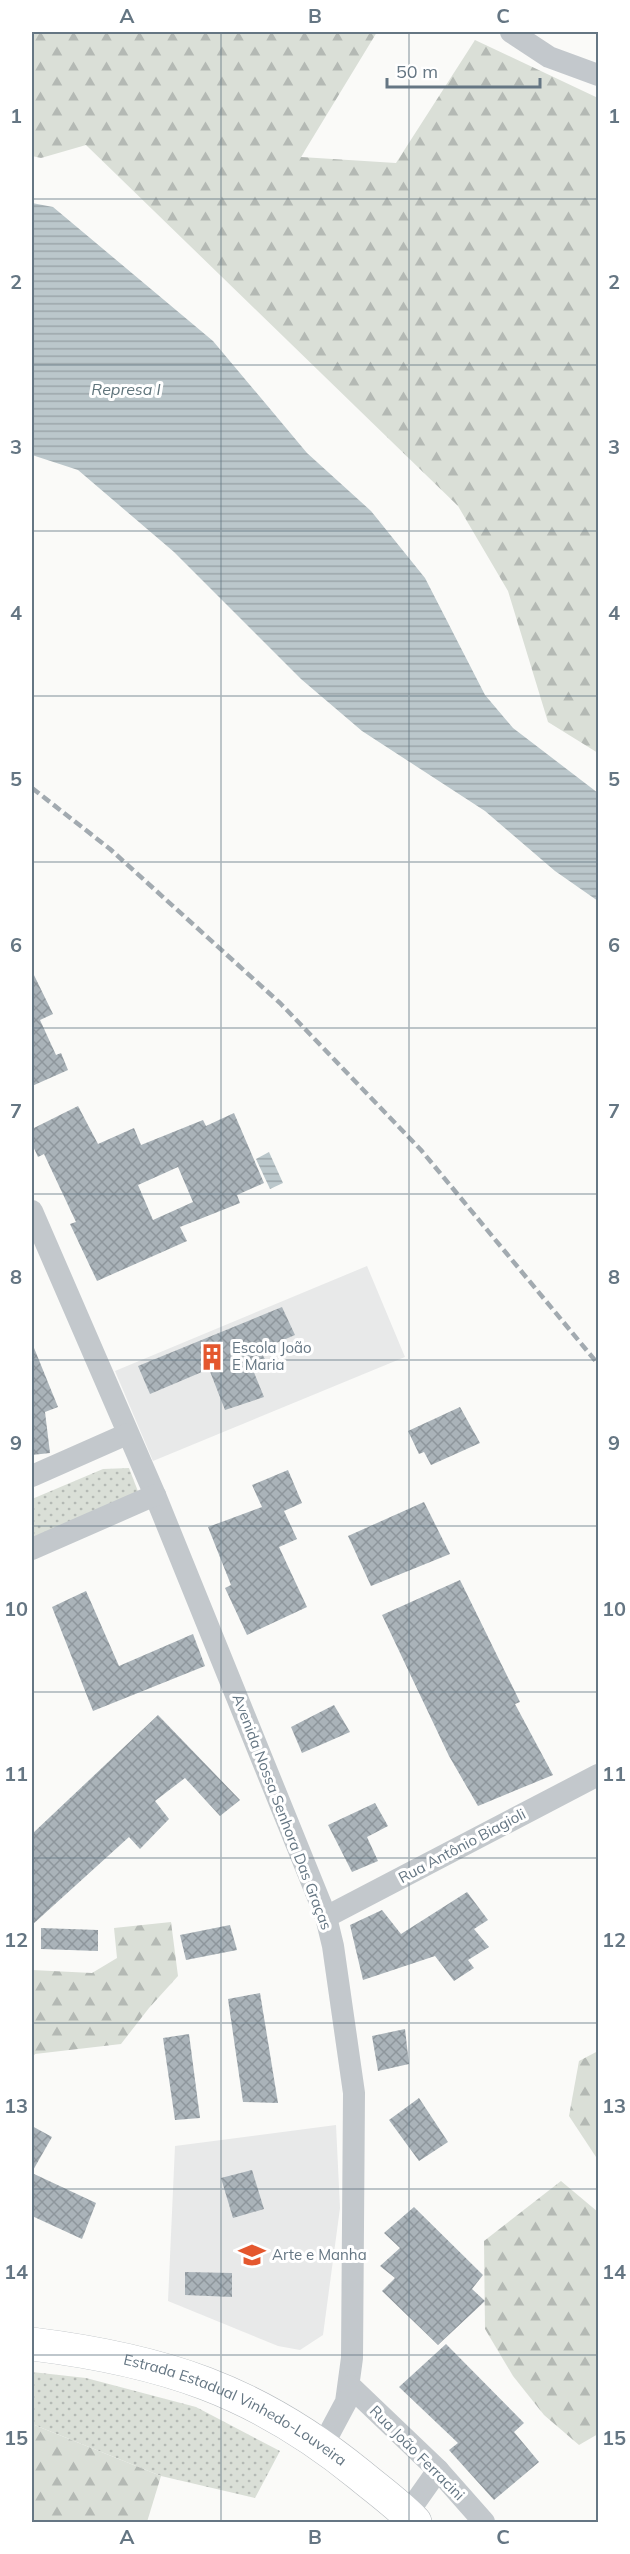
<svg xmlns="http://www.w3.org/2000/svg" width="630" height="2554" font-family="Mulish,sans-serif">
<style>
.built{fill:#e8e9e9}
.grass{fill:url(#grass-dots)}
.forest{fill:url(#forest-firs)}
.water{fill:url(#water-rules)}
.building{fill:url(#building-cross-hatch);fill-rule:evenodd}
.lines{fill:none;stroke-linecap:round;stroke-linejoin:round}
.primary-casing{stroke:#b5babe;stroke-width:34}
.street{stroke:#c3c8cc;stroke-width:22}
.primary{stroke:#fff;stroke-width:33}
.rail{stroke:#a2aab0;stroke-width:4.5;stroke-dasharray:9 4.5;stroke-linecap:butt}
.grid{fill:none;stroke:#657683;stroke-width:1.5;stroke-opacity:0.55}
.labels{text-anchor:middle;stroke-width:6;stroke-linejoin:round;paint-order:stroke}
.poi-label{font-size:15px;fill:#657683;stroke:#fff;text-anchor:start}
.street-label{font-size:15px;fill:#657683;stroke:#fff}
.water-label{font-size:16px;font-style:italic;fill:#60757c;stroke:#fff}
.neatline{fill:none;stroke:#657683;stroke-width:2}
.grid-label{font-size:20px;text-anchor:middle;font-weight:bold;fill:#657683}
</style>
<defs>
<pattern id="grass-dots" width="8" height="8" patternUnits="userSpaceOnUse" patternTransform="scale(1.5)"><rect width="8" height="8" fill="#dadfd7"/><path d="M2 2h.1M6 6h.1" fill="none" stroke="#b4b9b4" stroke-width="1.8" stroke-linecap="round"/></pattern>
<pattern id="forest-firs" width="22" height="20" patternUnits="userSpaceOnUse" patternTransform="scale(1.5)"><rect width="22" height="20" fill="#dadfd7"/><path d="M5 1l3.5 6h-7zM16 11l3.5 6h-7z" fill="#b4b9b4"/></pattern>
<pattern id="water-rules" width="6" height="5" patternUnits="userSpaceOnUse" patternTransform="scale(1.5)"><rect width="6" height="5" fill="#bbc7cb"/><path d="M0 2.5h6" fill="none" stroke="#9ca6aa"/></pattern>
<pattern id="building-cross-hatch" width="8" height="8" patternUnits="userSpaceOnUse" patternTransform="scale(1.5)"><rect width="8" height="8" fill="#aab3b9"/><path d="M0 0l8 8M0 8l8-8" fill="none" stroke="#8e969c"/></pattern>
</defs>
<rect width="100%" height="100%" fill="#fafaf8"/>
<g class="built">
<polygon points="367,1266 405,1357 153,1461 115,1371"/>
<polygon points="336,2125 340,2208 323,2335 300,2350 278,2346 168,2301 175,2146"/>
</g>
<g class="grass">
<polygon points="129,1468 139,1494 32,1540 32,1499 103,1469"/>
<polygon points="32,2372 86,2378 196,2407 280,2451 255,2498 161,2476 32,2424"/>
</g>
<g class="forest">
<polygon points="32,32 377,32 301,157 396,163 475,40 598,98 598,753 548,722 508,591 458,506 86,145 41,158 32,156"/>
<polygon points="171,1922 178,1976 149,2008 121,2044 35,2054 32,2058 32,1970 92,1973 117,1958 114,1928"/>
<polygon points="598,2051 598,2160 569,2116 579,2061"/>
<polygon points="561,2181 598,2212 598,2434 579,2445 544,2415 513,2376 485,2329 484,2241"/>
<polygon points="32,2424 161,2476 147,2522 32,2522"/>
</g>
<g class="water">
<polygon points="32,203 53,207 213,341 307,453 371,511 425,578 485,695 513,728 598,793 598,901 555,871 485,811 362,731 301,679 174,552 78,470 32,455"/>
<polygon points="269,1152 283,1183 270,1189 256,1159"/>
</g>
<g class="building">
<polygon points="32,971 53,1014 40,1020 56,1055 61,1053 68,1070 32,1086"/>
<path d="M78,1106L98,1144L134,1128L141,1145L203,1120L206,1126L234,1113L264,1183L237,1195L240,1203L180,1227L187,1241L97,1281L70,1224L76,1222L44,1154L38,1157L32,1144V1129ZM178,1167L193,1202L153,1220L138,1185Z"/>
<polygon points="282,1307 295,1335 260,1350 268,1365 253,1370 264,1397 225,1410 209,1369 150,1394 138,1366"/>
<polygon points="32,1343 58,1407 45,1412 50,1453 32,1455"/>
<polygon points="460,1407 480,1443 431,1465 424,1452 419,1454 408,1431"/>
<polygon points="288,1470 302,1503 284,1511 297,1539 279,1547 307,1607 247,1635 225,1588 231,1585 208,1527 262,1507 252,1485"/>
<polygon points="424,1502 450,1554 371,1586 348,1536"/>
<polygon points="460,1580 520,1702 515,1704 553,1775 478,1806 449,1756 382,1615"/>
<polygon points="86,1591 119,1666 193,1634 205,1666 93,1711 52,1607"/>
<polygon points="334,1705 350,1732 302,1753 291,1727"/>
<polygon points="158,1715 240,1800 220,1816 185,1778 155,1801 169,1819 140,1849 129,1837 32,1925 32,1834"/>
<polygon points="375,1803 388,1826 367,1837 378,1861 352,1872 328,1825"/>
<polygon points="467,1892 488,1920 474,1929 489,1947 468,1960 474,1968 454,1981 435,1956 363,1980 350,1925 382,1910 401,1934"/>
<polygon points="230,1925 237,1950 186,1960 180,1935"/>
<polygon points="41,1928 98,1930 98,1951 41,1949"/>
<polygon points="260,1993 278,2103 243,2102 228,1999"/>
<polygon points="405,2029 409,2064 378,2071 372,2036"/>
<polygon points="189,2034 200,2118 175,2120 163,2038"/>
<polygon points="419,2098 448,2142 419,2161 389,2120"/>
<polygon points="32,2126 52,2137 32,2172"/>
<polygon points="252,2170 264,2209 233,2218 221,2178"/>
<polygon points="32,2173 96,2203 82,2239 32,2216"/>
<polygon points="414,2207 483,2275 472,2289 485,2301 438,2345 382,2291 395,2278 380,2266 400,2248 384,2233"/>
<polygon points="185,2272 232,2273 232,2297 185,2295"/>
<polygon points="446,2344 524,2423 514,2432 539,2462 494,2500 449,2450 458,2443 399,2387"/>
</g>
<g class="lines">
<defs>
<g id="primary">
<path id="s1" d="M32,2344C162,2360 256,2390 360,2475C378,2490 399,2505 415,2522"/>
</g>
</defs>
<use href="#primary" class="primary-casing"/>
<g class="street">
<polyline points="511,32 549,57 598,75"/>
<polyline points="32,1211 155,1495 326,1917 333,1946 354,2093 352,2358 346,2402 323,2445"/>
<polyline points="32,1476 127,1434"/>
<polyline points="32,1549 155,1495"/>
<polyline points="326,1917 598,1775"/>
<polyline points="350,2386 438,2470 484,2522"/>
<polyline points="407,2514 438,2470"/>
</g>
<use href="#primary" class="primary"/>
<polyline class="rail" points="32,788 110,849 280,1003 421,1150 598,1364"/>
</g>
<path class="grid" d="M221,32V2522M409,32V2522M32,199H598M32,365H598M32,531H598M32,696H598M32,862H598M32,1028H598M32,1194H598M32,1360H598M32,1526H598M32,1692H598M32,1858H598M32,2023H598M32,2189H598M32,2355H598"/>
<defs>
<symbol id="building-bare" viewBox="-9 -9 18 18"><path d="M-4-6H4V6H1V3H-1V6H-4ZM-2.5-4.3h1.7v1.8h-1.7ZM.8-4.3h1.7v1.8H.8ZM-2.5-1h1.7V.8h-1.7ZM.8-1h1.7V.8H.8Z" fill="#e4572e" stroke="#fff" stroke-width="2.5" paint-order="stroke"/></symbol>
<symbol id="school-bare" viewBox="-9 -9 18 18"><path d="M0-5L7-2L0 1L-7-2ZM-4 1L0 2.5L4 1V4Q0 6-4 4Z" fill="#e4572e" stroke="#fff" stroke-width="2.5" paint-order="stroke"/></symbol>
</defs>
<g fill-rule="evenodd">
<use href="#building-bare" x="193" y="1338" width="38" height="38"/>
<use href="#school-bare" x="233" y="2236" width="38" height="38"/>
</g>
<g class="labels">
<g class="poi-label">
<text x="232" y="1353">Escola João<tspan x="232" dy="17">E Maria</tspan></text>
<text x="272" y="2260">Arte e Manha</text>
</g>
<g class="street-label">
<text transform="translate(282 1812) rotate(69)" y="5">Avenida Nossa Senhora Das Graças</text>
<text transform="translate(462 1846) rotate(-28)" y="5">Rua Antônio Biagioli</text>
<text dy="5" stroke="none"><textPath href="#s1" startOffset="216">Estrada Estadual Vinhedo-Louveira</textPath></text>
<text transform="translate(417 2453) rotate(45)" y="5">Rua João Ferracini</text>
</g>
<g class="water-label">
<text x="126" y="395">Represa I</text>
</g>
</g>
<rect width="630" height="2554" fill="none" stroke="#ffffff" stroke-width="66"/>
<path d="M387 78v9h153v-9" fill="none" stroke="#657683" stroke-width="3"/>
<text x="396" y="78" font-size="18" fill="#657683" stroke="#ffffff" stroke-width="4.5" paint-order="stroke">50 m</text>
<rect x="33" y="33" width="564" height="2488" class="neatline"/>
<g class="grid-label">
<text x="127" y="23">A</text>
<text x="315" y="23">B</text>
<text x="503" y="23">C</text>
<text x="16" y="123">1</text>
<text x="614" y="123">1</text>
<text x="16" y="289">2</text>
<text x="614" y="289">2</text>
<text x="16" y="454">3</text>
<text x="614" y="454">3</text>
<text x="16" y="620">4</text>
<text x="614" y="620">4</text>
<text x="16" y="786">5</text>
<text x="614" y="786">5</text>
<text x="16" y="952">6</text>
<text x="614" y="952">6</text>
<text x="16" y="1118">7</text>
<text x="614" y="1118">7</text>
<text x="16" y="1284">8</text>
<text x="614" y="1284">8</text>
<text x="16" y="1450">9</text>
<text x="614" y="1450">9</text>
<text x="16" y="1616">10</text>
<text x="614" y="1616">10</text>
<text x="16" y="1781">11</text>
<text x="614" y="1781">11</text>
<text x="16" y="1947">12</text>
<text x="614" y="1947">12</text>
<text x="16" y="2113">13</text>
<text x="614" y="2113">13</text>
<text x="16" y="2279">14</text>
<text x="614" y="2279">14</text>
<text x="16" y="2445">15</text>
<text x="614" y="2445">15</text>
<text x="127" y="2544">A</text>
<text x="315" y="2544">B</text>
<text x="503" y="2544">C</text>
</g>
</svg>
